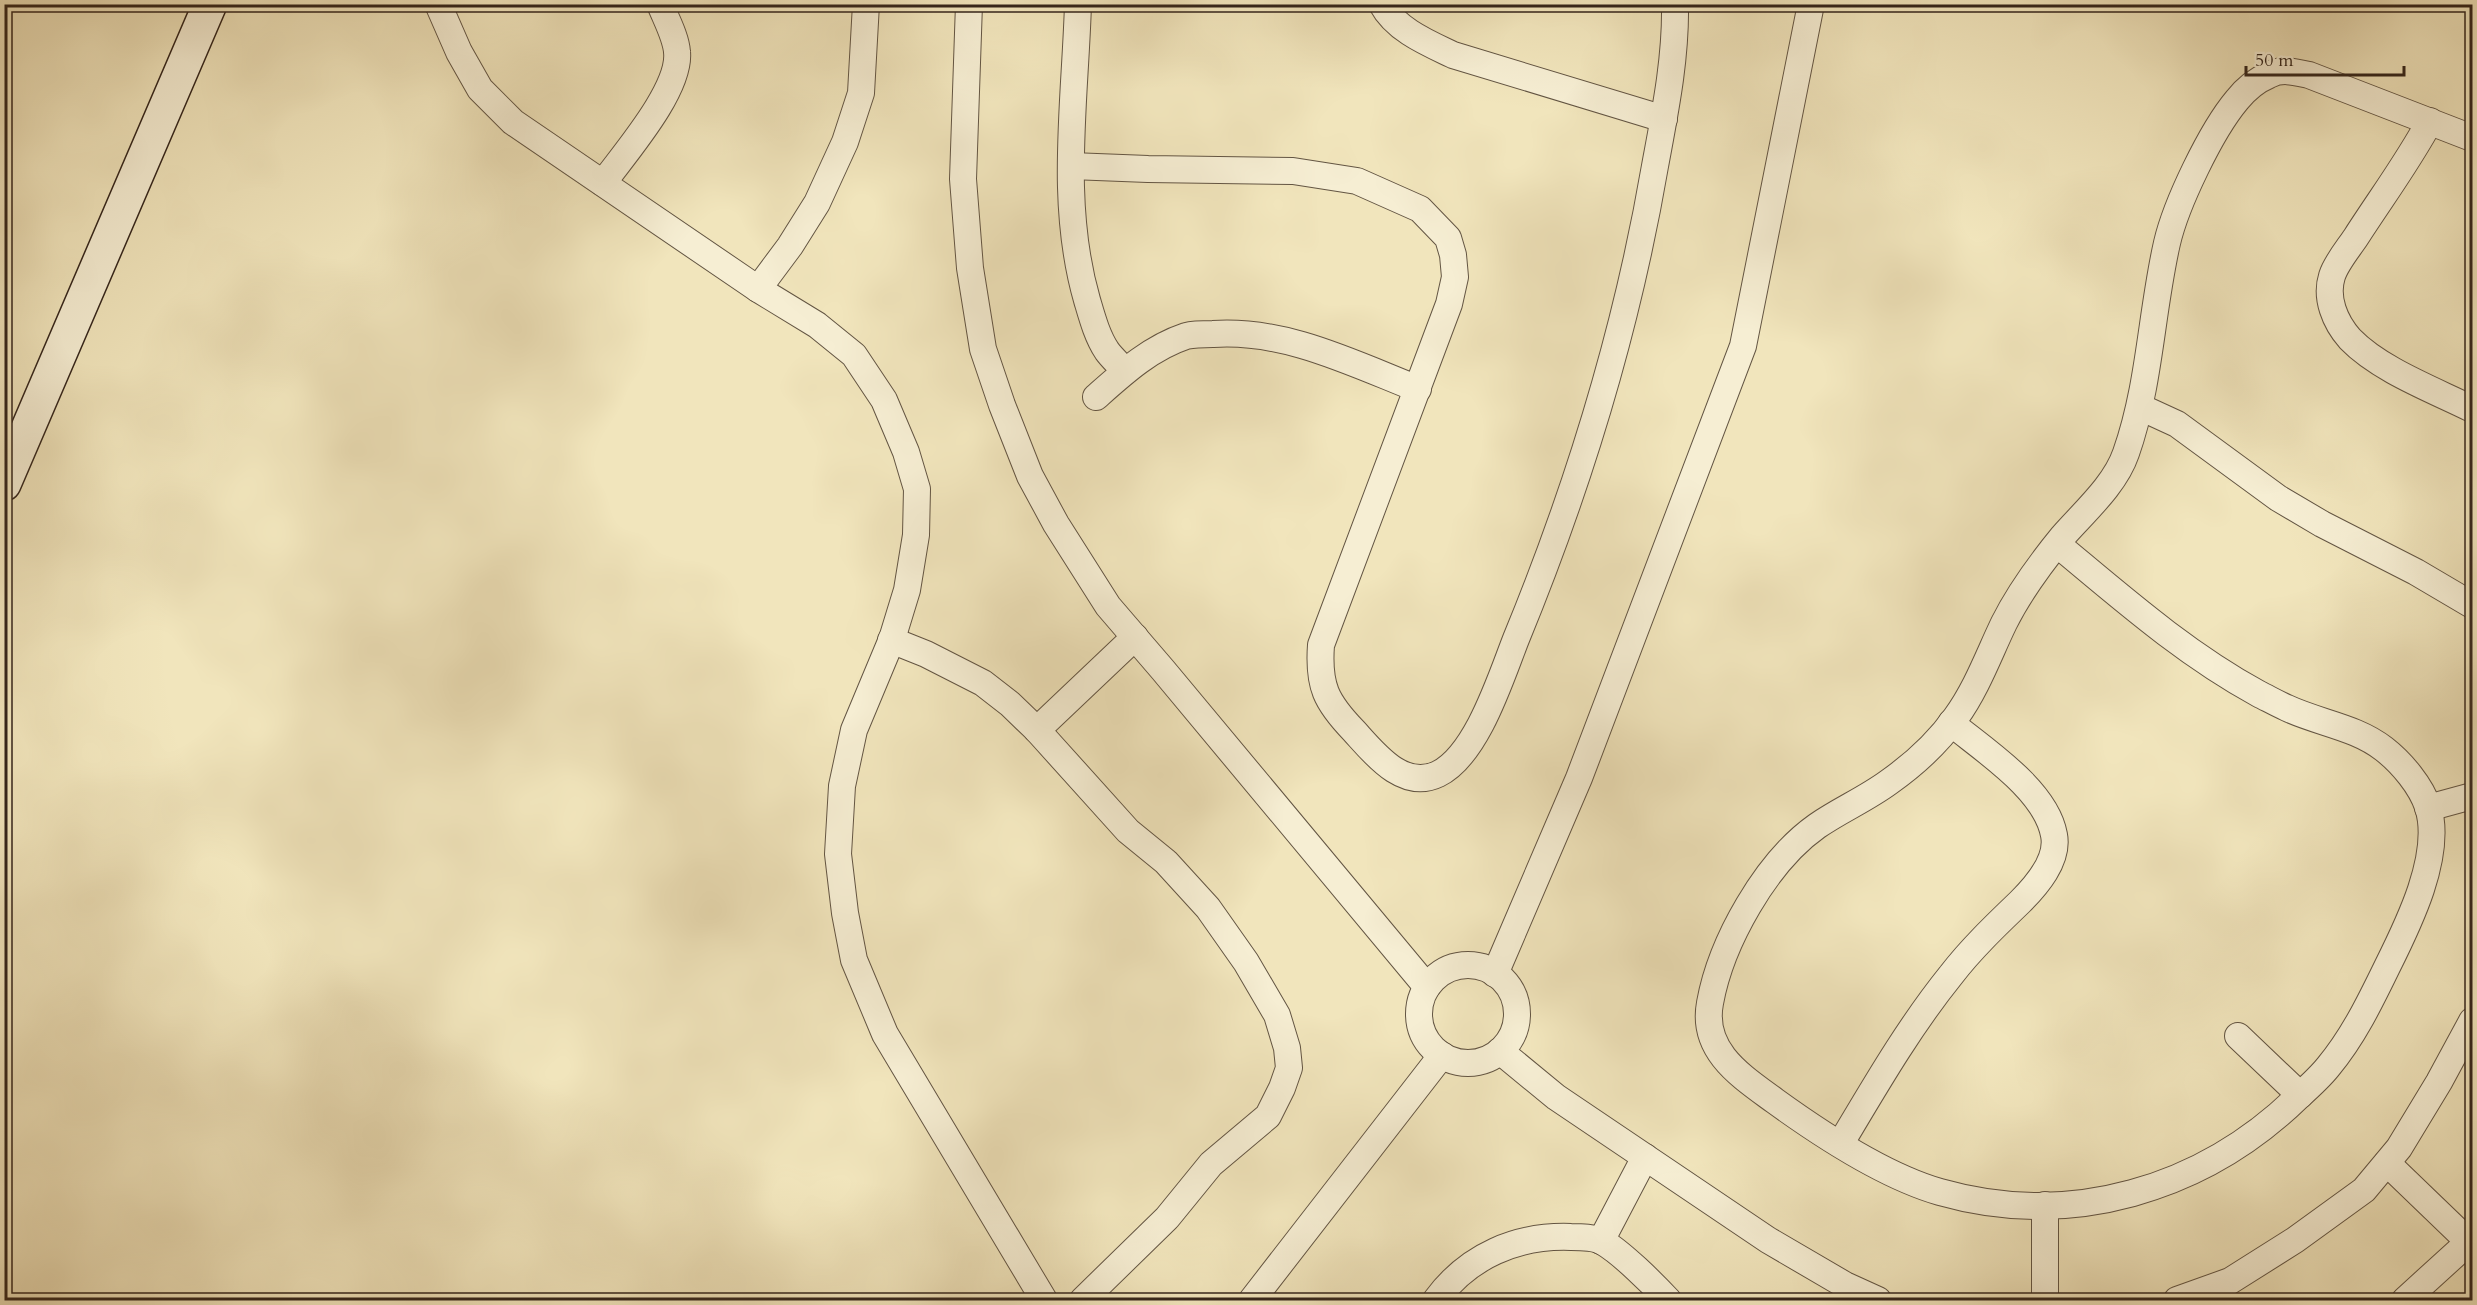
<svg xmlns="http://www.w3.org/2000/svg" width="2477" height="1305" font-family="Cardo,serif">
<style>
.lines{fill:none;stroke-linecap:round;stroke-linejoin:round}
.minor-casing{stroke:#635543;stroke-width:28}
.secondary-casing{stroke:#34251b;stroke-width:36}
.minor{stroke:#f6eed3;stroke-width:26}
.secondary{stroke:#f6eed3;stroke-width:33}
</style>
<rect width="100%" height="100%" fill="#f1e5bc"/>
<filter id="stains"><feTurbulence type="fractalNoise" baseFrequency=".00333" numOctaves="4"/><feColorMatrix values="0 0 0 0 .2 0 0 0 0 .09 0 0 0 0 .02 0 0 0 .5 -.17"/></filter>
<radialGradient id="worn" r=".72"><stop offset=".6" stop-color="#630" stop-opacity="0"/><stop offset="1" stop-color="#630" stop-opacity=".3"/></radialGradient>
<g class="lines">
<defs>
<g id="minor">
<polyline points="438,4 459,52 480,89 513,122 758,289 817,325 854,355 884,400 906,452 917,489 916,535 907,590 892,639 854,730 842,786 838,854 845,913 854,960 885,1034 1044,1300"/>
<polyline points="969,4 963,179 970,268 983,349 1002,405 1030,476 1056,524 1108,606 1163,670 1427,987"/>
<path d="M1078,4C1075,103 1059,203 1087,300C1092,317 1097,336 1107,351C1112,358 1119,364 1125,371"/>
<path d="M1382,4C1396,30 1428,43 1453,55L1664,119"/>
<path d="M2430,121C2408,162 2381,198 2356,237C2348,249 2336,263 2332,276C2325,298 2335,322 2350,339C2380,370 2434,390 2472,409"/>
<path d="M1071,166L1148,169L1293,171L1357,181L1420,209L1448,238L1453,255L1455,277L1449,304L1321,645C1318,686 1326,702 1354,731C1374,753 1403,791 1438,774C1477,755 1501,677 1516,639C1579,486 1627,329 1655,166C1665,112 1676,59 1675,4"/>
<path d="M603,183C625,153 681,89 677,52C676,37 666,19 660,4"/>
<polyline points="758,289 790,246 817,203 845,142 861,93 866,4"/>
<path d="M1096,397C1123,373 1150,348 1186,336C1194,334 1204,334 1213,334C1285,329 1352,363 1418,389"/>
<polyline points="2140,407 2177,424 2278,498 2322,524 2416,572 2472,605"/>
<path d="M2057,544C2122,598 2184,653 2259,694C2269,699 2278,704 2287,708C2319,723 2356,727 2384,749C2402,763 2421,786 2428,807C2443,855 2408,925 2387,967C2370,1002 2353,1037 2328,1067C2320,1077 2309,1087 2299,1096C2203,1190 2070,1229 1940,1192C1884,1176 1822,1135 1775,1101C1741,1076 1701,1051 1710,1003C1721,942 1766,862 1817,826C1840,810 1866,799 1889,782C1913,765 1939,741 1956,717C1977,688 1989,654 2004,623C2020,591 2040,564 2063,536C2085,511 2115,485 2126,453C2150,385 2151,313 2167,243C2176,204 2211,131 2237,100C2245,90 2257,80 2269,75C2282,68 2295,72 2309,75L2472,138"/>
<polyline points="891,640 926,654 983,683 1010,704 1037,730 1128,831 1166,862 1208,908 1246,962 1277,1015 1287,1048 1289,1068 1282,1088 1268,1116 1211,1164 1167,1218 1083,1300"/>
<polyline points="1037,730 1135,637"/>
<polyline points="2428,808 2472,796"/>
<circle cx="1468" cy="1014" r="49"/>
<polyline points="1495,974 1579,778 1743,346 1811,4"/>
<polyline points="2238,1036 2300,1095"/>
<polyline points="1500,1051 1556,1097 1768,1240 1845,1285 1878,1300"/>
<path d="M1841,1143C1875,1086 1909,1027 1951,975C1971,949 1996,925 2020,902C2036,886 2059,860 2054,835C2046,790 1985,751 1951,723"/>
<polyline points="2387,1163 2469,1242"/>
<polyline points="2045,1205 2045,1300"/>
<polyline points="1601,1241 1645,1157"/>
<polyline points="1252,1300 1442,1055"/>
<path d="M1436,1300C1468,1256 1517,1235 1571,1237C1580,1237 1595,1237 1603,1242C1622,1253 1653,1284 1668,1300"/>
<polyline points="2177,1300 2230,1281 2295,1240 2364,1190 2399,1148 2439,1082 2472,1021"/>
<polyline points="2405,1300 2472,1239"/>
</g>
<polyline id="secondary" points="4,484 210,4"/>
</defs>
<use href="#minor" class="minor-casing"/>
<use href="#secondary" class="secondary-casing"/>
<use href="#minor" class="minor"/>
<use href="#secondary" class="secondary"/>
</g>
<rect width="2477" height="1305" fill="none" stroke="#f1e5bc" stroke-width="24"/>
<rect x="6" y="6" width="2465" height="1293" fill="none" stroke="#34251b" stroke-width="3"/>
<rect x="12" y="12" width="2453" height="1281" fill="none" stroke="#34251b" stroke-width="1.5"/>
<path d="M2246 66v9h158v-9" fill="none" stroke="#34251b" stroke-width="3"/>
<text x="2255" y="66" font-size="18" fill="#34251b" stroke="#f6eed3" stroke-width="4.5" paint-order="stroke">50 m</text>
<rect width="100%" height="100%" filter="url(#stains)"/>
<rect width="100%" height="100%" fill="url(#worn)"/>
</svg>
